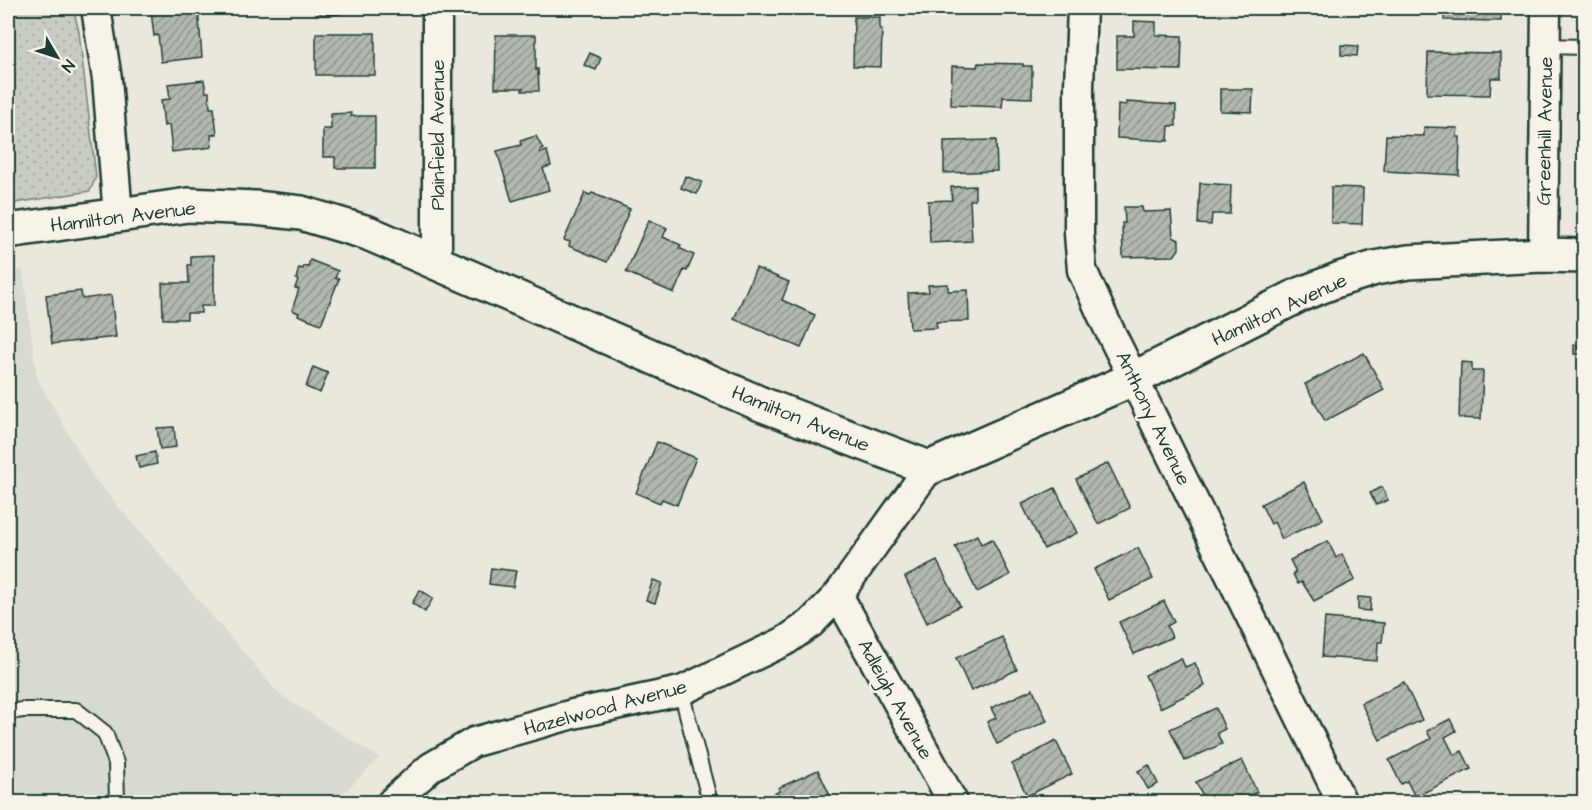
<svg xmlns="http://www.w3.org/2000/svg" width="1592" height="810" font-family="'Architects Daughter',sans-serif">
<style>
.built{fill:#d9dacf}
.grass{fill:url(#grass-dots);stroke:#74847a;stroke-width:1.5}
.building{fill:url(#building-hatch);stroke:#1f3d34;stroke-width:1.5}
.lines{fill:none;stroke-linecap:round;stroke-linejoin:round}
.service-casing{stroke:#1f3d34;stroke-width:18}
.minor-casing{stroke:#1f3d34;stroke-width:33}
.tertiary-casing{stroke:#1f3d34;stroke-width:38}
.service{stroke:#f7f3e8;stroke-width:14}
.minor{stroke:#f7f3e8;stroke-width:28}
.tertiary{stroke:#f7f3e8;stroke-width:33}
.labels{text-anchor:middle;stroke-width:5;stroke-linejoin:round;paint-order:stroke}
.street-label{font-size:20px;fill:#1f3d34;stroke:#f7f3e8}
</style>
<defs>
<pattern id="grass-dots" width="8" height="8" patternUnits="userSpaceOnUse" patternTransform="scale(1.5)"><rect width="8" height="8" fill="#c8ccc1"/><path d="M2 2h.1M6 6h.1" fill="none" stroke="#abb0a6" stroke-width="1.8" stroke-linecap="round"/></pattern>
<pattern id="building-hatch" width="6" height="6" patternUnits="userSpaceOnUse" patternTransform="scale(1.5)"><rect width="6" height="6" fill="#b2b8ae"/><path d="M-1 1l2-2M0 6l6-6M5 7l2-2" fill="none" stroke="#90978e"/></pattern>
</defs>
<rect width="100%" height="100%" fill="#eae8dd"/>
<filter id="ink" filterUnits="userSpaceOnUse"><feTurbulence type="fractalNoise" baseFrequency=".0167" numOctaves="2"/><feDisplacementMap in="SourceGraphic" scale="12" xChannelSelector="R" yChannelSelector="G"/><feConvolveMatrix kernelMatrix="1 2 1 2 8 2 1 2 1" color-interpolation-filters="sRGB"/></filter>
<g filter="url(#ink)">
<polygon class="built" points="23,270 37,378 93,477 279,694 379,758 335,802 8,802 8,271"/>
<polygon class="grass" points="8,8 73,8 79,32 96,177 90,191 8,204"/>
<g class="building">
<polygon points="173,8 198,8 202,57 161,62 158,35 154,36 151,11"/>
<polygon points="320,8 375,8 375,11 342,11 342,14 320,15"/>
<polygon points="1145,8 1174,8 1174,10"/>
<polygon points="1445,8 1501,8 1501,21 1444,20"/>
<polygon points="854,17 880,17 880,29 882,29 881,67 853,66"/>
<polygon points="1134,21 1156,22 1156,35 1182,36 1181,70 1117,69 1117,36 1134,36"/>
<rect x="316" y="33" width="59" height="42"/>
<polygon points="496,35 536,35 536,70 538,69 539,91 522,91 523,88 495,88"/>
<polygon points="1341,45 1358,46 1357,56 1341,55"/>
<polygon points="1428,52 1501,53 1501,78 1491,78 1490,95 1427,94"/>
<polygon points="590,53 601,58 596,70 584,65"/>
<polygon points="978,63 1023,64 1023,66 1032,66 1032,98 1003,97 1002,107 951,105 952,66 977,67"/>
<polygon points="204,80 206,92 209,92 210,108 214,108 217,134 211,135 212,147 172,152 169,125 164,126 161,100 170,99 168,84"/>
<polygon points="1220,89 1253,89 1252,112 1220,111"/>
<polygon points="1126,102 1176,105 1176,126 1169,126 1168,141 1117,138 1118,104 1126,105"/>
<polygon points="351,113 351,116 375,116 375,168 335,168 335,157 323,157 323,129 331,129 331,114"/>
<polygon points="1424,127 1458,128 1457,137 1460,137 1459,175 1384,171 1386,135 1424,136"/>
<polygon points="536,136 543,149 540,150 541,153 547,151 551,166 543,168 549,190 512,201 497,151 521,145 520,141"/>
<polygon points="996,140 997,171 944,173 944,141"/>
<polygon points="685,176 702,182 697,194 681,188"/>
<polygon points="1200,183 1231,185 1230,214 1212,214 1211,225 1198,224"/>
<polygon points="975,186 975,200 970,200 972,241 930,243 928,201 952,200 951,187"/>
<polygon points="1331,187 1363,188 1362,224 1331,223"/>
<polygon points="585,193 590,195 592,193 630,209 607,262 569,246 570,242 564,240"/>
<polygon points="1124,207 1142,207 1143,212 1171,211 1173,237 1179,240 1179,249 1174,256 1123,257 1122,223 1125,223"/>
<polygon points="649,220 667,228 663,237 681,245 679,248 694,255 687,271 684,270 674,293 626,272"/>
<polygon points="214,255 214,306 201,306 201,313 187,313 187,319 163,319 162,283 189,283 188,265 191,265 191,256"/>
<polygon points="310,260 338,271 335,278 339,279 321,324 298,315 299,313 292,310 299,289 295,288 298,280 296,279 299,268 303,269 304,266 308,267"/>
<polygon points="756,268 789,282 782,300 815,315 801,348 734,319"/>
<polygon points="948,284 948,291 968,290 969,321 936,322 937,328 910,329 908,293 929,292 928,285"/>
<polygon points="81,291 82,299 111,295 116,337 52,344 46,295"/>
<polygon points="1580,324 1584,324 1584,358 1580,358 1580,354 1574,354 1574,345 1580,345"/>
<polygon points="1364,353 1384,390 1325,421 1305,384"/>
<polygon points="1461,362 1472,363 1472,371 1483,371 1481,419 1459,418"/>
<polygon points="313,367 328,373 320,393 306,387"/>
<polygon points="174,427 176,447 160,449 157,428"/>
<polygon points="657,442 696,458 677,505 662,499 660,503 636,493"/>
<polygon points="155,452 157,464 139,468 136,456"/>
<polygon points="1108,463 1130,508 1098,524 1076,479"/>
<polygon points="1304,482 1323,519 1282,539 1274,522 1271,524 1261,504"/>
<polygon points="1382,487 1388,500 1376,505 1370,493"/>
<polygon points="1055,488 1077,533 1044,549 1022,504"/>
<polygon points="977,535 981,544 992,539 1010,575 977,592 955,546"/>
<polygon points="1328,541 1336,558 1342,554 1355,580 1314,601 1302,582 1298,584 1293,574 1296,572 1290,560"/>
<polygon points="1138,548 1153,579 1109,600 1094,569"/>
<polygon points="937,561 960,606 927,623 905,577"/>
<polygon points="491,568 516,571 513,587 489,584"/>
<polygon points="653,580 662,583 655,603 646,600"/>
<polygon points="420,590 433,598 425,612 412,603"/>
<polygon points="1358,597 1371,598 1370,611 1358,610"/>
<polygon points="1164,601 1174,622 1167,626 1172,637 1134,654 1119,622"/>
<polygon points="1325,618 1384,623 1382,642 1378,642 1377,661 1322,657"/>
<polygon points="1002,637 1017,670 971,691 956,658"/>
<polygon points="1181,658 1185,667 1195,663 1205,686 1160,708 1145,675"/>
<polygon points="1404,682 1422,720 1380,740 1361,703"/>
<polygon points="1033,689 1047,721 997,744 987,722 996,718 991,708"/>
<polygon points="1216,708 1225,729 1217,733 1222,744 1185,761 1170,729"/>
<polygon points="1450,719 1456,731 1445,737 1454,755 1462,751 1471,769 1415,797 1407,781 1401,784 1389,760 1431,739 1427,731"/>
<polygon points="1056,741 1072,774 1027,796 1012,764"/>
<polygon points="1242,760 1257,792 1234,802 1206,802 1196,782"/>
<polygon points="1149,765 1158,784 1148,789 1138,771"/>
<polygon points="818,770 833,802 756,802 780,791 778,788"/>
<polygon points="1084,794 1088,802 1067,802"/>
</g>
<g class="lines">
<defs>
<g id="service">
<polyline points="1546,46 1584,47"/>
<polyline points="681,691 710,802"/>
<polyline points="8,712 23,710 76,710 105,733 116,763 117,802"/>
</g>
<g id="minor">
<polyline points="96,8 107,79 118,215"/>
<polyline points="437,8 437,262"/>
<polyline points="1082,8 1079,86 1079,234 1082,270 1104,319 1342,802"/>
<polyline points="1543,255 1546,8"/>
<polyline points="838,595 953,802"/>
<polyline points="392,802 431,767 474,742 573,714 681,691 785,641 811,623 838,595 929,468"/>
</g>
<polyline id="tertiary" points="8,231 188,205 255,208 301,213 368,233 761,404 929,468 1135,378 1299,295 1340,279 1375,268 1408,262 1543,255 1584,256"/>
</defs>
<use href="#service" class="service-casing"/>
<use href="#minor" class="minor-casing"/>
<use href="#tertiary" class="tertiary-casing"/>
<use href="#service" class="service"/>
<use href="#minor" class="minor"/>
<use href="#tertiary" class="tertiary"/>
</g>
</g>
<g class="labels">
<g class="street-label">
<text transform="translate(1544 131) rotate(-89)" y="7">Greenhill Avenue</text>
<text transform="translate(437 135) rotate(-90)" y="7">Plainfield Avenue</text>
<text transform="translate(123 216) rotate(-7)" y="7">Hamilton Avenue</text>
<text transform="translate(1279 309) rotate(-25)" y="7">Hamilton Avenue</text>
<text transform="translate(801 418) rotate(22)" y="7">Hamilton Avenue</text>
<text transform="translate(1154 418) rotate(64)" y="7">Anthony Avenue</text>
<text transform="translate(896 699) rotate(61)" y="7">Adleigh Avenue</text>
<text transform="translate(605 707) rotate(-15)" y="7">Hazelwood Avenue</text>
</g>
</g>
<rect width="1592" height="810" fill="none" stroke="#f7f3e8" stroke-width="30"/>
<rect x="15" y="15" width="1562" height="780" fill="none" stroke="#1f3d34" stroke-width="2" filter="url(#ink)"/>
<g transform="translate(57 57) rotate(129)" stroke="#f7f3e8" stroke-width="4.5" paint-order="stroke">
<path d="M0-4.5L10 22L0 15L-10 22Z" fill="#1f3d34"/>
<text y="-9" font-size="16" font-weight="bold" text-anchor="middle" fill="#1f3d34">N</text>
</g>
</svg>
